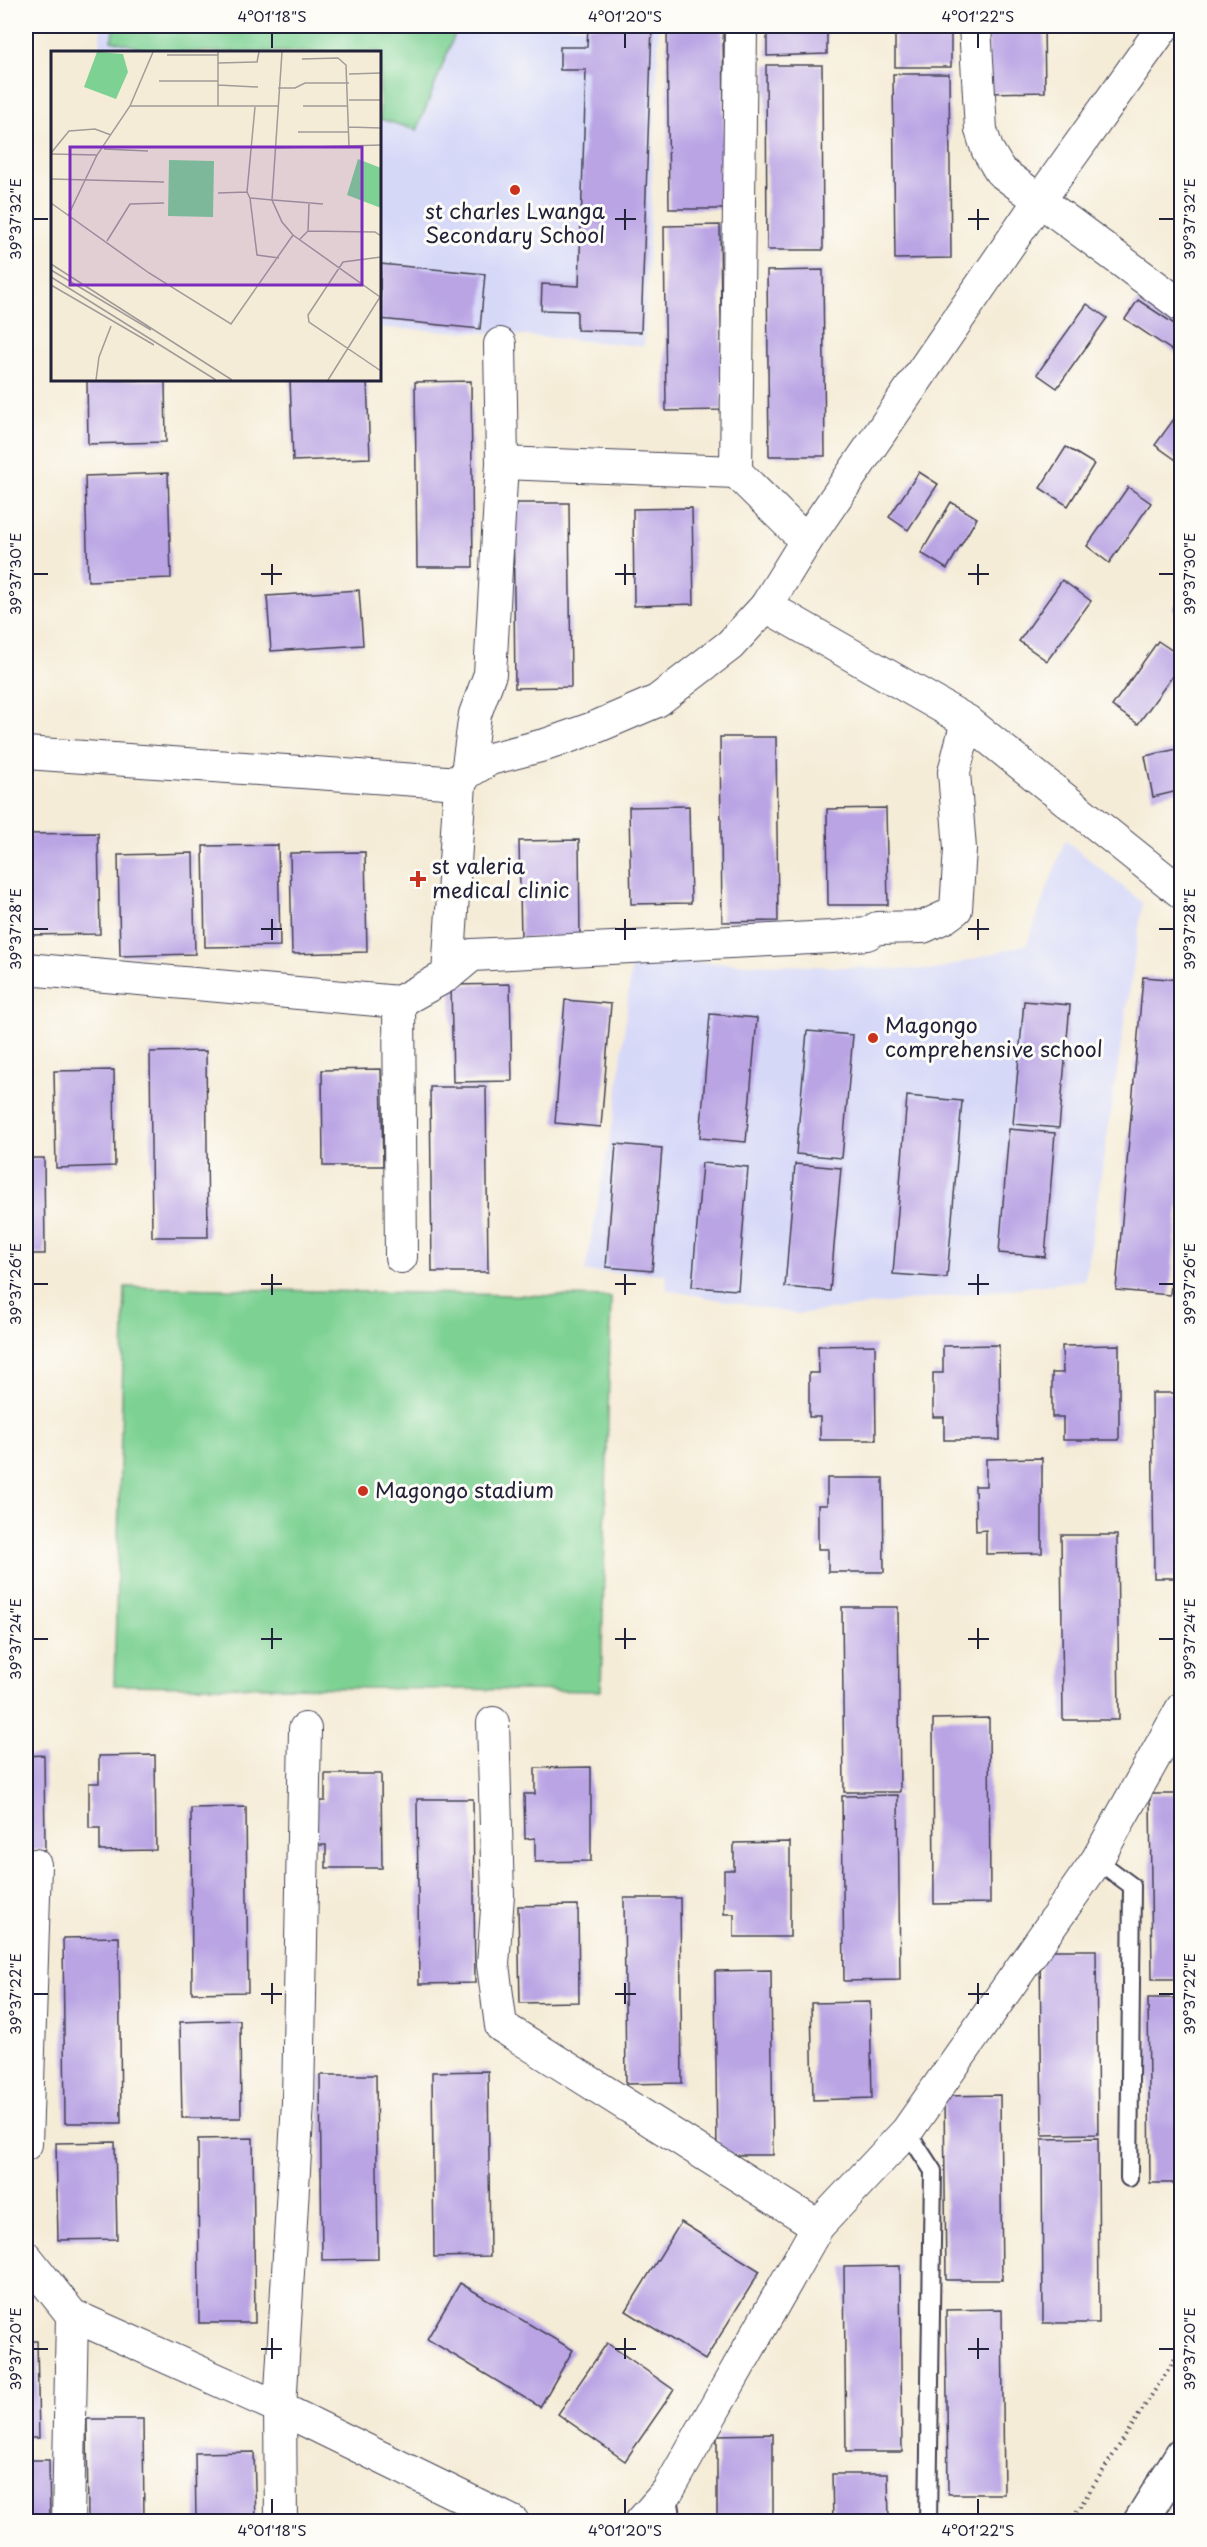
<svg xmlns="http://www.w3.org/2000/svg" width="1207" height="2547" font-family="'Playpen Sans',sans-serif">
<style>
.built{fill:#d6d8f8}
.green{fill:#7dd193;stroke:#507a67;stroke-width:1.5}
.building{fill:#baa4e4}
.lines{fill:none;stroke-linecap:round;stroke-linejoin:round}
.service-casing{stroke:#424052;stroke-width:20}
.minor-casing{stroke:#424052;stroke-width:34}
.secondary-casing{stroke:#424052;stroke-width:36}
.path{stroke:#424052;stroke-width:4;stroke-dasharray:1.5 4.5;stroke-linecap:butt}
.service{stroke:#fff;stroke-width:16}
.minor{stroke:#fff;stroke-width:32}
.secondary{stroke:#fff;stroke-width:33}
.ticks{fill:none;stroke:#22223b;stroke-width:2}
.poi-dot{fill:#c8321e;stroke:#fdfcf7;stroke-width:2}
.labels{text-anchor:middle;stroke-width:6;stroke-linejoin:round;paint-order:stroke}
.poi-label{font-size:21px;fill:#22223b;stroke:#fdfcf7;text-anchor:start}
.inset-road{fill:none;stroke:#a19b99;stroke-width:1.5}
.view{fill:#7b2cbf;fill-opacity:0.15;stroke:#7b2cbf;stroke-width:3}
.inset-edge{fill:none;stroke:#22223b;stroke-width:3}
.neatline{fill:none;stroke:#22223b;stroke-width:2}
.ticks-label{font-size:15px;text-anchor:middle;fill:#22223b}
</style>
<rect width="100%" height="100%" fill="#fdfcf7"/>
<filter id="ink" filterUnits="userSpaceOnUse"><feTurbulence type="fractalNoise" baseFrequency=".0167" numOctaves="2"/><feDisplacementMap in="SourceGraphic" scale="12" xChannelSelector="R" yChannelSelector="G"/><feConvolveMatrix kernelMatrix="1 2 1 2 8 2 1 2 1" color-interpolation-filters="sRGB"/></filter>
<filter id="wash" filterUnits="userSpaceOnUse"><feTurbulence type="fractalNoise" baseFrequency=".008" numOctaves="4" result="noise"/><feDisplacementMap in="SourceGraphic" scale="24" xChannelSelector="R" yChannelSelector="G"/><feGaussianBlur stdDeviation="1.35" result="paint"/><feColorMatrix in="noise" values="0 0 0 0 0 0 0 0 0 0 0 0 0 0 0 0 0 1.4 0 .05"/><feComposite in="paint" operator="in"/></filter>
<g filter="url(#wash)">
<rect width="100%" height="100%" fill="#f5ecd7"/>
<g class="built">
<polygon points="101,26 659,26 644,346 493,333 380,328 380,52 99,52"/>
<polygon points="1065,840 1143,903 1085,1280 797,1314 667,1290 666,1274 585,1272 616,1106 632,960 935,970 1027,944"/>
</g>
<g class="green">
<polygon points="116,26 458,26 417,130 380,119 380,52 155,52 111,40"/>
<polygon points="125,1287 611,1297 601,1691 114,1685"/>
</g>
<g id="blocks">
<g class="building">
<polygon points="588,26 652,26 641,332 577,330 577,311 541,310 542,284 579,286 586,70 560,70 560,47 587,47"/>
<polygon points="667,26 723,26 725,209 669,209"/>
<polygon points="767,26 827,26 827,54 767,56"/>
<rect x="895" y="26" width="56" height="41"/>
<polygon points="988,26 1044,26 1045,92 989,93"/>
<polygon points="766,65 822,65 823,250 767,250"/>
<polygon points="893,74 949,74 951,258 895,259"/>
<polygon points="720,225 722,410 666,411 664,226"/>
<polygon points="380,264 485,274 480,329 380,319"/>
<polygon points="823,270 825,456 769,456 767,271"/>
<polygon points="1138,300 1182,329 1182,357 1125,319"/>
<polygon points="1087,304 1107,318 1057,388 1037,374"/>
<polygon points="87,380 165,380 166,442 88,444"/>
<polygon points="290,380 367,380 370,458 293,461"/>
<polygon points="471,381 473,567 417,567 415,382"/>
<polygon points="1182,408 1182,458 1179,462 1155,445"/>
<polygon points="1066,447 1094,464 1068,506 1040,488"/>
<polygon points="919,472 938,484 908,530 889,517"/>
<polygon points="168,473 171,578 88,581 85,476"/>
<polygon points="1128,487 1151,503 1109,563 1087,546"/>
<polygon points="951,502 977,518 947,569 921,553"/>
<polygon points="513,503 569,503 571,687 515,688"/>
<polygon points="692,508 694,604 634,606 633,509"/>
<polygon points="1062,580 1091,601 1047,661 1019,641"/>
<polygon points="359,590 363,645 271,651 267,596"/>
<polygon points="1182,595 1182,615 1173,609"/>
<polygon points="1158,641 1182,657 1182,663 1138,724 1112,706"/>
<polygon points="720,737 776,737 778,921 722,922"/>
<polygon points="1182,748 1182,790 1153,797 1145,756"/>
<polygon points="689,806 691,903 631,904 629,807"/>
<polygon points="886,808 888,905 828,905 827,809"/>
<polygon points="98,833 100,934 26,935 26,834"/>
<polygon points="579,840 580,937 521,938 519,841"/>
<polygon points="278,845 280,946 205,947 203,846"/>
<polygon points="365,852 367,952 292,954 290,853"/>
<polygon points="193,853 195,954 120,956 118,855"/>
<polygon points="1143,977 1182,980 1182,1164 1170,1295 1116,1290"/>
<polygon points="510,984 512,1081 453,1082 451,985"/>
<polygon points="565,1000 611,1004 601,1127 555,1123"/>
<polygon points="1024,1001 1070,1005 1059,1128 1013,1124"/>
<polygon points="710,1014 757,1018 746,1142 700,1138"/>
<polygon points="807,1031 853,1035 842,1158 796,1154"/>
<polygon points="206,1051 208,1237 152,1237 150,1052"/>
<polygon points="381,1069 383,1166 323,1166 322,1070"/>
<polygon points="114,1070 115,1166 56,1168 54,1071"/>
<polygon points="430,1087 486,1087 488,1272 432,1272"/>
<polygon points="907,1096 962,1101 947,1278 893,1274"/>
<polygon points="1009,1129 1055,1133 1045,1257 999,1253"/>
<polygon points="616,1144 662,1148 652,1271 606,1267"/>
<polygon points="26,1158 44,1158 45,1254 26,1254"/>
<polygon points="702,1163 748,1167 738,1290 692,1287"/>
<polygon points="795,1164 841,1168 830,1291 785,1287"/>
<polygon points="875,1345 876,1440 820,1440 820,1417 809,1417 809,1373 819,1373 818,1346"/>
<polygon points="999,1345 1000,1440 944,1440 944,1417 933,1417 933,1373 943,1373 943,1346"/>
<polygon points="1119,1345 1119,1440 1063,1440 1063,1417 1052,1417 1052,1373 1063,1373 1062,1346"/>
<polygon points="1152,1393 1182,1393 1182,1578 1154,1578"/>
<polygon points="1042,1458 1042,1553 986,1554 986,1530 976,1531 975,1486 986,1486 986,1459"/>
<polygon points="827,1478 883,1478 884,1572 828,1572 828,1549 818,1549 818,1505 827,1505"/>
<polygon points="1061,1535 1117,1535 1119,1720 1063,1720"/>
<polygon points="842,1607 898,1607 900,1792 844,1792"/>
<polygon points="989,1718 990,1903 934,1904 933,1719"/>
<polygon points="44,1755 45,1850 26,1850 26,1756"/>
<polygon points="155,1755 156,1850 100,1851 100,1828 89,1828 89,1783 99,1783 99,1756"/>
<polygon points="591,1767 591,1861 535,1862 535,1838 525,1839 524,1794 535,1794 535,1768"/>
<polygon points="325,1774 381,1774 382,1868 326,1868 326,1845 316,1845 315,1801 325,1801"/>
<polygon points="1150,1794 1182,1794 1182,1979 1152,1979"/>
<polygon points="898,1795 900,1980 844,1981 842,1796"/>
<polygon points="417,1799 473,1799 475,1983 419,1984"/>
<polygon points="246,1807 248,1992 192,1993 191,1808"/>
<polygon points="790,1842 790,1937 734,1937 734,1914 724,1914 724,1870 734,1870 734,1843"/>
<polygon points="624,1898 680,1898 682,2083 626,2084"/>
<polygon points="578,1905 579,2002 520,2003 518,1906"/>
<polygon points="119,1937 121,2123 65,2123 63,1938"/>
<polygon points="1040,1950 1096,1950 1098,2134 1042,2135"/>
<polygon points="771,1970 773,2155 717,2155 715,1971"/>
<polygon points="1148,1998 1182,1998 1182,2183 1150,2183"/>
<polygon points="870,2002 872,2098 813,2100 811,2003"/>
<polygon points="240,2020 241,2118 182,2118 180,2022"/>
<polygon points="488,2071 490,2256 434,2257 432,2072"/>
<polygon points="320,2075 376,2075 378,2259 322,2260"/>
<polygon points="1000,2095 1002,2280 946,2280 944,2096"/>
<polygon points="253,2138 255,2323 199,2323 198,2139"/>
<polygon points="1098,2138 1099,2323 1043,2323 1042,2139"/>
<polygon points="115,2142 117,2239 58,2240 56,2143"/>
<polygon points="681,2222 760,2271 705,2360 626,2311"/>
<polygon points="900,2266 902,2452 846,2452 844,2267"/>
<polygon points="460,2283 573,2350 540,2407 427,2339"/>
<polygon points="1002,2309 1004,2494 948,2494 946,2310"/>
<polygon points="26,2341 37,2341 39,2438 26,2438"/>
<polygon points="607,2343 674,2390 625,2461 558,2414"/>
<polygon points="87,2419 143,2419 144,2522 88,2522"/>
<polygon points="773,2434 773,2522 717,2522 717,2435"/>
<polygon points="254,2452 256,2522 196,2522 195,2453"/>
<polygon points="26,2460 49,2460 50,2522 26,2522"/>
<polygon points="832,2474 888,2474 889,2522 833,2522"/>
</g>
</g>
</g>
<g filter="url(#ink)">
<use href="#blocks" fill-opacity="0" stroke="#424052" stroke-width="1.5"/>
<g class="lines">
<defs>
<g id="service">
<polyline points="1097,1860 1132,1886 1129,2178"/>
<polyline points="907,2131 933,2171 928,2522"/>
<polyline points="668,2491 673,2522"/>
</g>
<g id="minor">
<polyline points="741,26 736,472 806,541"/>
<polyline points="975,26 981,130 987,149 1000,171 1182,306"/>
<polyline points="502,463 736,472"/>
<polyline points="766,606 967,721 1182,893"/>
<polyline points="26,753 460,783 467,773 490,759 548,744 596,727 657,701 730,645 766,606 806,541 1039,201 1164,26"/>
<polyline points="467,773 475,714 490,674 502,463 500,344"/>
<polyline points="26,969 399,1002"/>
<polyline points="448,975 472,955 832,937 867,934 877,928 923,927 945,917 956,909 960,849 954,772 967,721"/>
<polyline points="401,1257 399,1002 448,975 460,783"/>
<polyline points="493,1723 498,1895 493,1965 501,2026 818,2226"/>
<polyline points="26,2144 35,1865"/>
<polyline points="26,2257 72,2315 280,2408 513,2522"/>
<polyline points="68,2522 72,2315"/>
<polyline points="281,2522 280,2408 298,2102 305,1729"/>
<polyline points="641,2522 668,2491 818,2226 907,2131 1097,1860 1182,1708"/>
</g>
<polyline id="secondary" points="1140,2522 1182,2454"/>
</defs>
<use href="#service" class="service-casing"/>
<use href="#minor" class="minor-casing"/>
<use href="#secondary" class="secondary-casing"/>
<polyline class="path" points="1070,2522 1182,2348"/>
<use href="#service" class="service"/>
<use href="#minor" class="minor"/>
<use href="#secondary" class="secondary"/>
</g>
</g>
<path class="ticks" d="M272,33V48M625,33V48M978,33V48M625,209V230M978,209V230M33,219H48M615,219H636M968,219H989M1159,219H1174M272,564V585M625,564V585M978,564V585M33,574H48M261,574H282M615,574H636M968,574H989M1159,574H1174M272,919V940M625,919V940M978,919V940M33,929H48M261,929H282M615,929H636M968,929H989M1159,929H1174M272,1274V1295M625,1274V1295M978,1274V1295M33,1284H48M261,1284H282M615,1284H636M968,1284H989M1159,1284H1174M272,1628V1649M625,1628V1649M978,1628V1649M33,1639H48M261,1639H282M615,1639H636M968,1639H989M1159,1639H1174M272,1983V2004M625,1983V2004M978,1983V2004M33,1994H48M261,1994H282M615,1994H636M968,1994H989M1159,1994H1174M272,2338V2359M625,2338V2359M978,2338V2359M33,2349H48M261,2349H282M615,2349H636M968,2349H989M1159,2349H1174M272,2499V2514M625,2499V2514M978,2499V2514"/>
<g class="poi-dot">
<circle cx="515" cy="190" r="6"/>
<path d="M415 870h6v6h6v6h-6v6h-6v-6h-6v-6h6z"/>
<circle cx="873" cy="1038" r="6"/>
<circle cx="363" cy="1491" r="6"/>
</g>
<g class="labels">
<g class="poi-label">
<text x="515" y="219" text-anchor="middle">st charles Lwanga<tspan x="515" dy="24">Secondary School</tspan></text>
<text x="432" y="874">st valeria<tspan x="432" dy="24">medical clinic</tspan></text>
<text x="885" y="1033">Magongo<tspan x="885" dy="24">comprehensive school</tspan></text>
<text x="375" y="1498">Magongo stadium</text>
</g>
</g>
<g transform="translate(51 51)">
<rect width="330" height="330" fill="#f5ecd7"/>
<path d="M46,1L72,3L77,21L65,48L33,36ZM307,108L330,117V157L296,144ZM118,109L163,110L162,166L117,165Z" fill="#7dd193"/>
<path class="inset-road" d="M231,1L221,149L231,171L242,184L329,246L277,329M116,4H167M251,8L287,7L295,14L298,95M167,12L206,11L208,1M298,23L330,22M108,30H167M167,34L207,36M227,37H244L254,32H298M298,49H330M79,55H227M167,55V1M252,55H297M297,76L330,77M247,81H298M225,97L330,94M53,98L97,100M0,102L18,80L44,78L60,84M0,103L46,104M0,128L113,131M196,141L204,56M167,142L196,141L199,147L221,149M199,147L206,204L228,207M222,149L272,153M0,152L98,222L180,273L242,184M17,165L46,104L79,55L102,1M257,180L258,153M249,188L257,180L324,181L330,185M56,190L79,153L113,152M330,206L292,211L257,264L258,271L330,320M0,213L181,329M0,219L100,279M0,226L165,329M0,234L103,294M45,329L48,306L60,275"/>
<path class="view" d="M19,96H311V234H19Z"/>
<rect width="330" height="330" class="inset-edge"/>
</g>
<rect width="1207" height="2547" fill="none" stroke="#fdfcf7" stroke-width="66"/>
<rect x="33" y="33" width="1141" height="2481" class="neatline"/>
<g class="ticks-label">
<text x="272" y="22">4°01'18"S</text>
<text x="625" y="22">4°01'20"S</text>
<text x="978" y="22">4°01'22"S</text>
<text transform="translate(1190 219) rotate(-90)" y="5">39°37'32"E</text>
<text transform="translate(16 219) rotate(-90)" y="5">39°37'32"E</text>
<text transform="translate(1190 574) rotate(-90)" y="5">39°37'30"E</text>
<text transform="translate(16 574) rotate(-90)" y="5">39°37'30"E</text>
<text transform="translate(1190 929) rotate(-90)" y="5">39°37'28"E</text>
<text transform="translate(16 929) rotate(-90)" y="5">39°37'28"E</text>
<text transform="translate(1190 1284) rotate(-90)" y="5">39°37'26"E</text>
<text transform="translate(16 1284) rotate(-90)" y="5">39°37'26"E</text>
<text transform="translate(16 1639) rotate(-90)" y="5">39°37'24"E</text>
<text transform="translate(1190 1639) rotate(-90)" y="5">39°37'24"E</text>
<text transform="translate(1190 1994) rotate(-90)" y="5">39°37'22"E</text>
<text transform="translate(16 1994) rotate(-90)" y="5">39°37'22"E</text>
<text transform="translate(16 2349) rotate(-90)" y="5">39°37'20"E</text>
<text transform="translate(1190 2349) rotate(-90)" y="5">39°37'20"E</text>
<text x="272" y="2536">4°01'18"S</text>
<text x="625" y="2536">4°01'20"S</text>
<text x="978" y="2536">4°01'22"S</text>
</g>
</svg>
